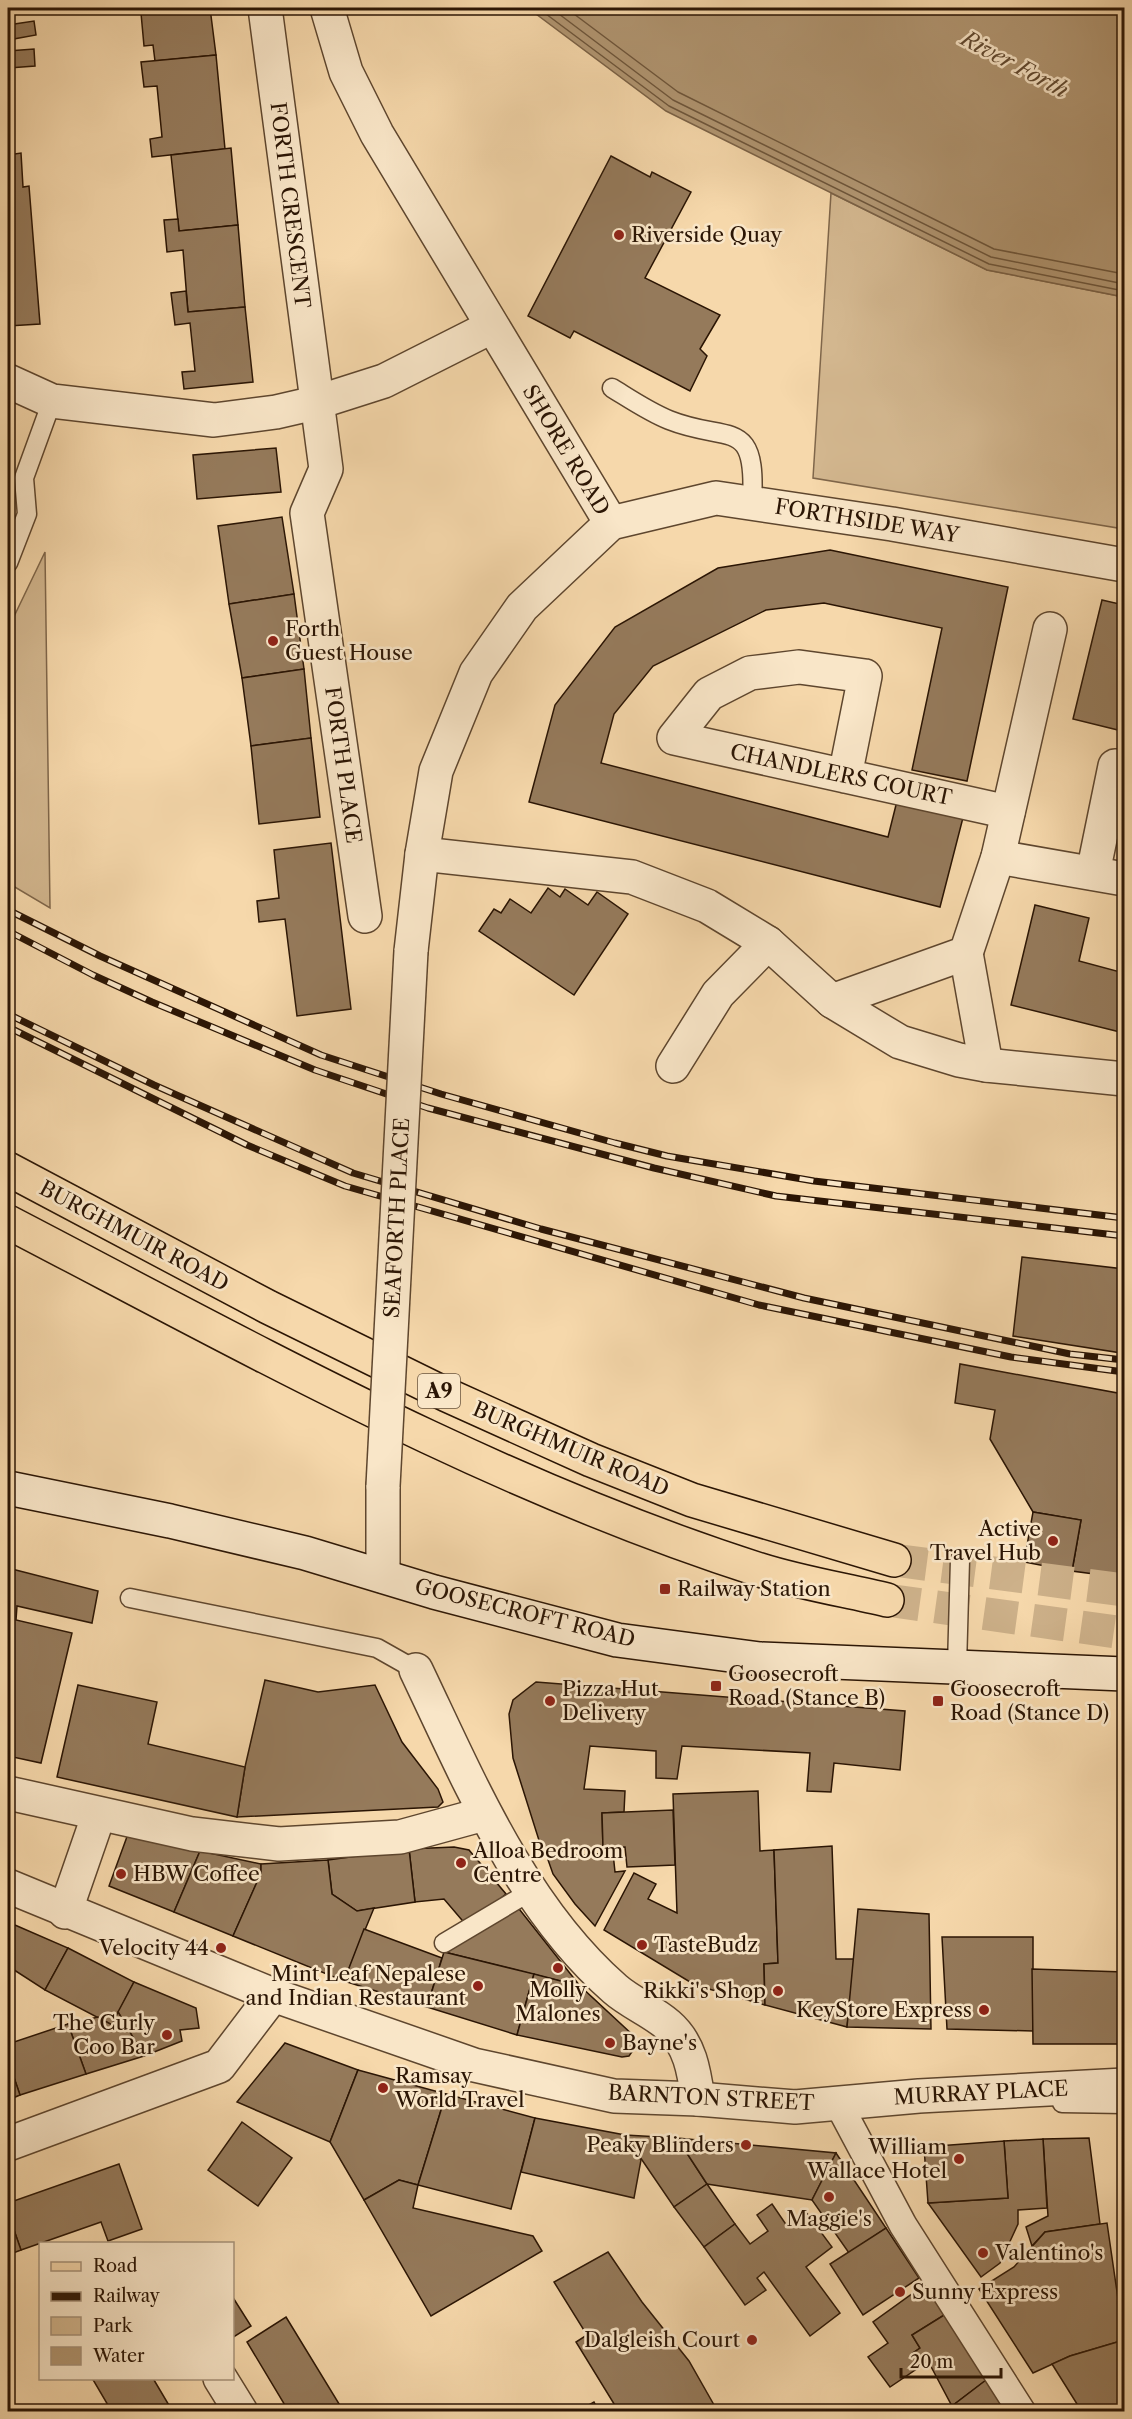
<svg xmlns="http://www.w3.org/2000/svg" width="1132" height="2419" font-family="'Libre Caslon Text',serif">
<style>
.green{fill:#d3b78f;stroke:#7f664a;stroke-width:1.5}
.water{fill:#b19672;stroke:#7b6246;stroke-width:1.5}
.lines{fill:none;stroke-linecap:round;stroke-linejoin:round}
.shore{stroke:#6e563b;stroke-width:1.5}
.building{fill:#957a5b;stroke:#2b1504;stroke-width:1.5}
.primary-tunnel{stroke:#cdb18a;stroke-width:33;stroke-dasharray:33 16;stroke-linecap:butt}
.service-casing{stroke:#5e462e;stroke-width:21}
.pedestrian-casing{stroke:#5e462e;stroke-width:30}
.minor-casing{stroke:#5e462e;stroke-width:36}
.tertiary-casing{stroke:#5e462e;stroke-width:36}
.secondary-casing{stroke:#2b1504;stroke-width:36}
.primary-casing{stroke:#2b1504;stroke-width:36}
.service{stroke:#f9e6c8;stroke-width:18}
.pedestrian{stroke:#f9e6c8;stroke-width:27}
.minor{stroke:#f9e6c8;stroke-width:33}
.tertiary{stroke:#f9e6c8;stroke-width:33}
.secondary{stroke:#f9e6c8;stroke-width:33}
.primary{stroke:#f6d8ab;stroke-width:33}
.rail-casing{stroke:#2b1504;stroke-width:7}
.rail{stroke:#f9e6c8;stroke-width:4.5;stroke-dasharray:14;stroke-linecap:butt}
.tertiary-bridge-casing{stroke:#5e462e;stroke-width:36;stroke-linecap:butt}
.tertiary-bridge{stroke:#f9e6c8;stroke-width:33}
.poi-dot{fill:#8f2418;stroke:#f9e6c8;stroke-width:2}
.labels{text-anchor:middle;stroke-width:5;stroke-linejoin:round;paint-order:stroke}
.shield{fill:#f9e6c8;stroke:#69543f;stroke-width:1.5}
.shield-label{font-size:20px;font-weight:bold;fill:#2b1504}
.street-label{font-size:21px;fill:#2b1504;stroke:#f9e6c8}
.poi-label{font-size:21px;fill:#2b1504;stroke:#f9e6c8;text-anchor:start}
.water-label{font-size:22px;font-style:italic;fill:#614930;stroke:#f9e6c8}
</style>
<rect width="100%" height="100%" fill="#f6d8ab"/>
<filter id="stains"><feTurbulence type="fractalNoise" baseFrequency=".00333" numOctaves="4"/><feColorMatrix values="0 0 0 0 .2 0 0 0 0 .09 0 0 0 0 .02 0 0 0 .5 -.17"/></filter>
<radialGradient id="worn" r=".72"><stop offset=".6" stop-color="#630" stop-opacity="0"/><stop offset="1" stop-color="#630" stop-opacity=".3"/></radialGradient>
<g class="green">
<polygon points="831,193 987,270 1124,297 1124,529 813,478"/>
<polygon points="45,552 50,908 8,883 8,629"/>
</g>
<polygon class="water" points="528,8 1124,8 1124,297 987,270 666,111"/>
<g class="lines">
<g class="shore">
<polyline points="538,8 669,106 989,264 1124,291"/>
<polyline points="551,8 673,100 991,257 1124,284"/>
<polyline points="566,8 678,92 994,249 1124,274"/>
</g>
</g>
<g class="building">
<polygon points="151,8 210,8 216,55 155,61 153,45 144,46 141,13 151,11"/>
<polygon points="34,21 36,35 8,40 8,25"/>
<polygon points="34,49 35,66 9,68 8,51"/>
<polygon points="216,55 225,149 152,157 150,139 162,137 157,86 144,87 141,62"/>
<polygon points="231,148 238,225 179,231 171,155"/>
<polygon points="21,153 23,187 29,186 40,324 8,326 8,155"/>
<polygon points="611,156 650,177 652,172 691,192 645,278 720,315 700,349 707,356 690,391 574,331 570,338 528,316"/>
<polygon points="178,219 179,231 238,225 245,307 188,312 183,250 167,252 164,220"/>
<polygon points="186,291 188,312 245,307 253,382 184,389 182,372 195,371 190,323 175,325 171,293"/>
<polygon points="276,448 281,492 197,499 193,455"/>
<polygon points="282,517 294,594 229,604 218,526"/>
<polygon points="830,550 1008,587 967,781 912,770 942,628 824,603 766,610 653,666 614,714 601,763 888,837 900,789 966,806 940,907 529,802 555,705 615,627 718,568"/>
<polygon points="294,594 304,669 242,678 229,604"/>
<polygon points="1102,600 1124,605 1124,719 1122,731 1073,719"/>
<polygon points="304,669 311,738 251,746 242,678"/>
<polygon points="311,738 320,817 259,824 251,746"/>
<polygon points="331,843 351,1009 297,1016 285,919 259,922 257,901 279,898 274,850"/>
<polygon points="548,888 560,897 565,889 588,905 597,892 628,914 574,995 479,931 494,909 501,913 510,899 531,913"/>
<polygon points="1035,905 1089,918 1079,961 1124,973 1124,1033 1011,1005"/>
<polygon points="1022,1257 1124,1269 1124,1578 1072,1571 1081,1520 1033,1512 990,1439 995,1410 955,1403 960,1364 1118,1393 1121,1353 1013,1336"/>
<polygon points="1033,1512 1081,1520 1072,1571 1024,1562"/>
<polygon points="8,1568 98,1591 92,1623 17,1606 16,1620 72,1633 41,1763 8,1756"/>
<polygon points="265,1680 318,1692 375,1685 402,1742 438,1789 443,1802 438,1807 237,1817 245,1767"/>
<polygon points="536,1682 905,1711 900,1770 834,1763 831,1792 807,1791 810,1753 682,1746 677,1779 656,1778 656,1751 590,1746 584,1789 625,1791 624,1812 602,1813 603,1848 543,1853 513,1758 509,1714 513,1700"/>
<polygon points="78,1685 157,1702 148,1744 245,1767 237,1817 57,1777"/>
<polygon points="758,1791 760,1851 774,1850 778,1963 764,1964 765,2005 695,1985 604,1930 634,1873 656,1884 648,1899 677,1913 673,1794"/>
<polygon points="673,1810 675,1865 627,1867 625,1847 603,1848 602,1813"/>
<polygon points="128,1834 200,1851 174,1912 109,1886"/>
<polygon points="832,1846 836,1959 855,1959 847,2027 765,2005 764,1964 778,1963 774,1850"/>
<polygon points="454,1847 469,1850 506,1894 467,1926 444,1899 415,1902 409,1849"/>
<polygon points="409,1849 415,1902 357,1911 332,1894 328,1860"/>
<polygon points="200,1851 261,1864 261,1873 233,1936 174,1912"/>
<polygon points="613,1853 615,1872 625,1871 595,1926 575,1904 553,1874 547,1857"/>
<polygon points="328,1860 332,1894 357,1911 374,1908 344,1981 233,1936 261,1873 261,1864"/>
<polygon points="516,1905 580,1986 444,1952"/>
<polygon points="858,1909 929,1914 931,2029 847,2027"/>
<polygon points="8,1922 68,1948 45,1990 8,1966"/>
<polygon points="364,1929 442,1958 427,2007 344,1981"/>
<polygon points="942,1937 1033,1937 1033,2031 947,2029"/>
<polygon points="68,1948 134,1982 112,2025 45,1990"/>
<polygon points="444,1952 534,1974 517,2035 427,2007"/>
<polygon points="1032,1969 1124,1972 1124,2044 1033,2044"/>
<polygon points="534,1974 580,1986 635,2037 636,2046 629,2056 622,2057 517,2035"/>
<polygon points="134,1982 196,2008 199,2028 180,2030 182,2041 144,2056 118,2012"/>
<polygon points="118,2012 144,2056 86,2074 68,2024 98,2017 112,2025"/>
<polygon points="68,2024 86,2074 20,2095 8,2060 8,2044"/>
<polygon points="285,2043 358,2070 330,2142 237,2102"/>
<polygon points="8,2060 20,2095 8,2100"/>
<polygon points="358,2070 446,2094 418,2185 399,2180 364,2200 330,2142"/>
<polygon points="446,2094 535,2118 511,2209 418,2185"/>
<polygon points="535,2118 625,2135 641,2160 634,2198 521,2172"/>
<polygon points="242,2122 292,2158 258,2206 208,2170"/>
<polygon points="625,2135 677,2138 707,2184 674,2207"/>
<polygon points="677,2138 836,2153 812,2200 707,2184"/>
<polygon points="1089,2138 1100,2224 1045,2232 1032,2246 1026,2227 1048,2216 1043,2139"/>
<polygon points="1043,2139 1047,2208 1018,2210 1018,2224 1000,2263 981,2277 928,2203 1008,2198 1004,2141"/>
<polygon points="1004,2141 1008,2198 928,2203 924,2147"/>
<polygon points="836,2153 886,2228 849,2253 812,2200"/>
<polygon points="119,2164 142,2229 108,2241 101,2222 21,2250 8,2213 8,2203"/>
<polygon points="399,2180 418,2185 413,2208 533,2236 542,2251 431,2316 364,2200"/>
<polygon points="707,2184 735,2224 704,2247 674,2207"/>
<polygon points="772,2204 787,2226 806,2212 832,2247 806,2267 840,2313 810,2336 764,2272 757,2278 766,2290 745,2305 704,2247 735,2224 750,2244 768,2231 757,2215"/>
<polygon points="8,2213 21,2250 8,2255"/>
<polygon points="1107,2223 1124,2340 1070,2356 1033,2373 979,2289 1014,2267 1045,2232"/>
<polygon points="886,2228 919,2278 863,2315 830,2264"/>
<polygon points="608,2252 642,2302 689,2361 718,2412 619,2412 576,2342 587,2335 554,2282"/>
<polygon points="927,2283 949,2312 912,2335 920,2348 913,2353 921,2366 890,2387 868,2357 888,2343 873,2322"/>
<polygon points="232,2296 251,2326 232,2338"/>
<polygon points="949,2312 990,2377 952,2406 928,2361 921,2366 913,2353 920,2348 912,2335"/>
<polygon points="286,2317 344,2412 289,2412 247,2342"/>
<polygon points="1124,2340 1124,2412 1082,2412 1052,2364 1070,2356"/>
<polygon points="990,2377 1010,2412 955,2412 952,2406"/>
<polygon points="92,2378 156,2378 154,2380 173,2412 112,2412"/>
<polygon points="594,2402 599,2412 576,2412"/>
</g>
<g class="lines">
<g class="primary-tunnel">
<polyline points="894,1560 1124,1590"/>
<polyline points="887,1600 1124,1633"/>
</g>
<defs>
<g id="service">
<path d="M612,388C630,399 649,412 669,420C729,444 757,415 752,503"/>
<polyline points="8,563 27,514 24,478 52,401"/>
<polyline points="130,1598 377,1648 416,1670"/>
<polyline points="957,1666 960,1560"/>
<polyline points="444,1943 533,1890"/>
<polyline points="1062,2103 1124,2104"/>
</g>
<polyline id="pedestrian" points="838,2103 903,2225 1022,2412"/>
<g id="minor">
<polyline points="265,8 326,469 307,513 365,916"/>
<polyline points="327,8 346,72 377,134 611,523"/>
<polyline points="8,381 52,401 214,420 276,412 315,403 384,381 491,327"/>
<polyline points="845,776 865,676 799,667 750,673 709,694 674,738 1008,812"/>
<polyline points="422,854 632,877 707,906 768,943 832,1001 900,1042 959,1060 986,1065 1124,1079"/>
<polyline points="998,857 1124,879"/>
<polyline points="1093,873 1115,766 1124,767"/>
<polyline points="966,953 986,1065"/>
<polyline points="832,1001 966,953 998,857 1050,629"/>
<polyline points="673,1066 718,994 768,943"/>
<path d="M416,1670C469,1781 521,1907 615,1989C631,2003 652,2011 668,2025C690,2044 694,2071 698,2099"/>
<polyline points="8,1793 192,1834 279,1844 400,1837 484,1814"/>
<polyline points="8,1886 273,1995 474,2065 614,2096 698,2099 795,2107 919,2096 1124,2085"/>
<polyline points="65,1912 99,1814"/>
<polyline points="8,2144 219,2066 273,1995"/>
<polyline points="220,2378 241,2412"/>
</g>
<g id="tertiary">
<polyline points="411,951 422,854 436,771 476,673 522,607 611,523 716,498 892,524 1124,565"/>
<polyline points="383,1486 383,1576"/>
</g>
<polyline id="secondary" points="8,1488 170,1521 305,1553 434,1592 617,1640 760,1659 1124,1674"/>
<g id="primary">
<polyline points="8,1169 268,1307 447,1395 591,1460 692,1500 894,1560"/>
<path d="M8,1222C252,1349 496,1486 760,1570C801,1583 845,1590 887,1600"/>
</g>
</defs>
<use href="#service" class="service-casing"/>
<use href="#pedestrian" class="pedestrian-casing"/>
<use href="#minor" class="minor-casing"/>
<use href="#tertiary" class="tertiary-casing"/>
<use href="#secondary" class="secondary-casing"/>
<use href="#primary" class="primary-casing"/>
<use href="#service" class="service"/>
<use href="#pedestrian" class="pedestrian"/>
<use href="#minor" class="minor"/>
<use href="#tertiary" class="tertiary"/>
<use href="#secondary" class="secondary"/>
<use href="#primary" class="primary"/>
<defs>
<g id="rail">
<polyline points="8,910 100,956 321,1055 441,1094 615,1143 667,1156 814,1181 1124,1218"/>
<polyline points="8,931 93,975 152,1002 315,1070 428,1108 654,1168 776,1196 1124,1236"/>
<polyline points="8,1014 154,1085 353,1173 541,1229 804,1298 1070,1354 1124,1360"/>
<polyline points="8,1027 247,1145 345,1186 759,1305 1011,1357 1124,1372"/>
</g>
</defs>
<use href="#rail" class="rail-casing"/>
<use href="#rail" class="rail"/>
<defs>
<polyline id="tertiary-bridge" points="383,1486 411,951"/>
</defs>
<use href="#tertiary-bridge" class="tertiary-bridge-casing"/>
<use href="#tertiary-bridge" class="tertiary-bridge"/>
</g>
<g class="poi-dot">
<circle cx="619" cy="235" r="6"/>
<circle cx="273" cy="641" r="6"/>
<circle cx="1053" cy="1541" r="6"/>
<rect x="659" y="1583" width="12" height="12" rx="3"/>
<rect x="710" y="1680" width="12" height="12" rx="3"/>
<circle cx="550" cy="1701" r="6"/>
<rect x="932" y="1695" width="12" height="12" rx="3"/>
<circle cx="461" cy="1863" r="6"/>
<circle cx="121" cy="1874" r="6"/>
<circle cx="642" cy="1945" r="6"/>
<circle cx="221" cy="1948" r="6"/>
<circle cx="558" cy="1968" r="6"/>
<circle cx="478" cy="1986" r="6"/>
<circle cx="778" cy="1991" r="6"/>
<circle cx="984" cy="2010" r="6"/>
<circle cx="167" cy="2035" r="6"/>
<circle cx="610" cy="2043" r="6"/>
<circle cx="383" cy="2088" r="6"/>
<circle cx="746" cy="2145" r="6"/>
<circle cx="959" cy="2159" r="6"/>
<circle cx="829" cy="2197" r="6"/>
<circle cx="983" cy="2253" r="6"/>
<circle cx="900" cy="2292" r="6"/>
<circle cx="752" cy="2340" r="6"/>
</g>
<g class="labels">
<rect class="shield" x="418" y="1374" width="42" height="34" rx="4.5"/>
<g class="shield-label">
<text x="439" y="1398">A9</text>
</g>
<g class="street-label">
<text transform="translate(290 205) rotate(83)" y="7">FORTH CRESCENT</text>
<text transform="translate(566 450) rotate(59)" y="7">SHORE ROAD</text>
<text transform="translate(867 521) rotate(9)" y="7">FORTHSIDE WAY</text>
<text transform="translate(343 765) rotate(82)" y="7">FORTH PLACE</text>
<text transform="translate(841 775) rotate(12)" y="7">CHANDLERS COURT</text>
<text transform="translate(397 1218) rotate(-87)" y="7">SEAFORTH PLACE</text>
<text transform="translate(134 1236) rotate(28)" y="7">BURGHMUIR ROAD</text>
<text transform="translate(571 1449) rotate(23)" y="7">BURGHMUIR ROAD</text>
<text transform="translate(525 1613) rotate(14)" y="7">GOOSECROFT ROAD</text>
<text transform="translate(981 2093) rotate(-3)" y="7">MURRAY PLACE</text>
<text transform="translate(711 2098) rotate(3)" y="7">BARNTON STREET</text>
</g>
<g class="poi-label">
<text x="631" y="242">Riverside Quay</text>
<text x="285" y="636">Forth<tspan x="285" dy="24">Guest House</tspan></text>
<text x="1041" y="1536" text-anchor="end">Active<tspan x="1041" dy="24">Travel Hub</tspan></text>
<text x="677" y="1596">Railway Station</text>
<text x="728" y="1681">Goosecroft<tspan x="728" dy="24">Road (Stance B)</tspan></text>
<text x="562" y="1696">Pizza Hut<tspan x="562" dy="24">Delivery</tspan></text>
<text x="950" y="1696">Goosecroft<tspan x="950" dy="24">Road (Stance D)</tspan></text>
<text x="473" y="1858">Alloa Bedroom<tspan x="473" dy="24">Centre</tspan></text>
<text x="133" y="1881">HBW Coffee</text>
<text x="654" y="1952">TasteBudz</text>
<text x="209" y="1955" text-anchor="end">Velocity 44</text>
<text x="466" y="1981" text-anchor="end">Mint Leaf Nepalese<tspan x="466" dy="24">and Indian Restaurant</tspan></text>
<text x="558" y="1997" text-anchor="middle">Molly<tspan x="558" dy="24">Malones</tspan></text>
<text x="766" y="1998" text-anchor="end">Rikki's Shop</text>
<text x="972" y="2017" text-anchor="end">KeyStore Express</text>
<text x="155" y="2030" text-anchor="end">The Curly<tspan x="155" dy="24">Coo Bar</tspan></text>
<text x="622" y="2050">Bayne's</text>
<text x="395" y="2083">Ramsay<tspan x="395" dy="24">World Travel</tspan></text>
<text x="734" y="2152" text-anchor="end">Peaky Blinders</text>
<text x="947" y="2154" text-anchor="end">William<tspan x="947" dy="24">Wallace Hotel</tspan></text>
<text x="829" y="2226" text-anchor="middle">Maggie's</text>
<text x="995" y="2260">Valentino's</text>
<text x="912" y="2299">Sunny Express</text>
<text x="740" y="2347" text-anchor="end">Dalgleish Court</text>
</g>
<g class="water-label">
<text transform="translate(1015 64) rotate(28)" y="8">River Forth</text>
</g>
</g>
<rect width="1132" height="2419" fill="none" stroke="#f6d8ab" stroke-width="30"/>
<rect x="9" y="9" width="1114" height="2401" fill="none" stroke="#2b1504" stroke-width="3"/>
<rect x="15" y="15" width="1102" height="2389" fill="none" stroke="#2b1504" stroke-width="1.5"/>
<rect x="39" y="2242" width="195" height="138" fill="#f9e6c8" stroke="#a7927a" stroke-width="1.5"/>
<rect x="51" y="2262" width="30" height="9" fill="#f6d8ab" stroke="#a7927a" stroke-width="1.5"/>
<text x="93" y="2272" font-size="18" fill="#2b1504">Road</text>
<rect x="51" y="2292" width="30" height="9" fill="#2b1504" stroke="#a7927a" stroke-width="1.5"/>
<text x="93" y="2302" font-size="18" fill="#2b1504">Railway</text>
<rect x="51" y="2317" width="30" height="18" fill="#d3b78f" stroke="#a7927a" stroke-width="1.5"/>
<text x="93" y="2332" font-size="18" fill="#2b1504">Park</text>
<rect x="51" y="2347" width="30" height="18" fill="#b19672" stroke="#a7927a" stroke-width="1.5"/>
<text x="93" y="2362" font-size="18" fill="#2b1504">Water</text>
<path d="M901 2368v9h100v-9" fill="none" stroke="#2b1504" stroke-width="3"/>
<text x="910" y="2368" font-size="18" fill="#2b1504" stroke="#f9e6c8" stroke-width="4.5" paint-order="stroke">20 m</text>
<rect width="100%" height="100%" filter="url(#stains)"/>
<rect width="100%" height="100%" fill="url(#worn)"/>
</svg>
